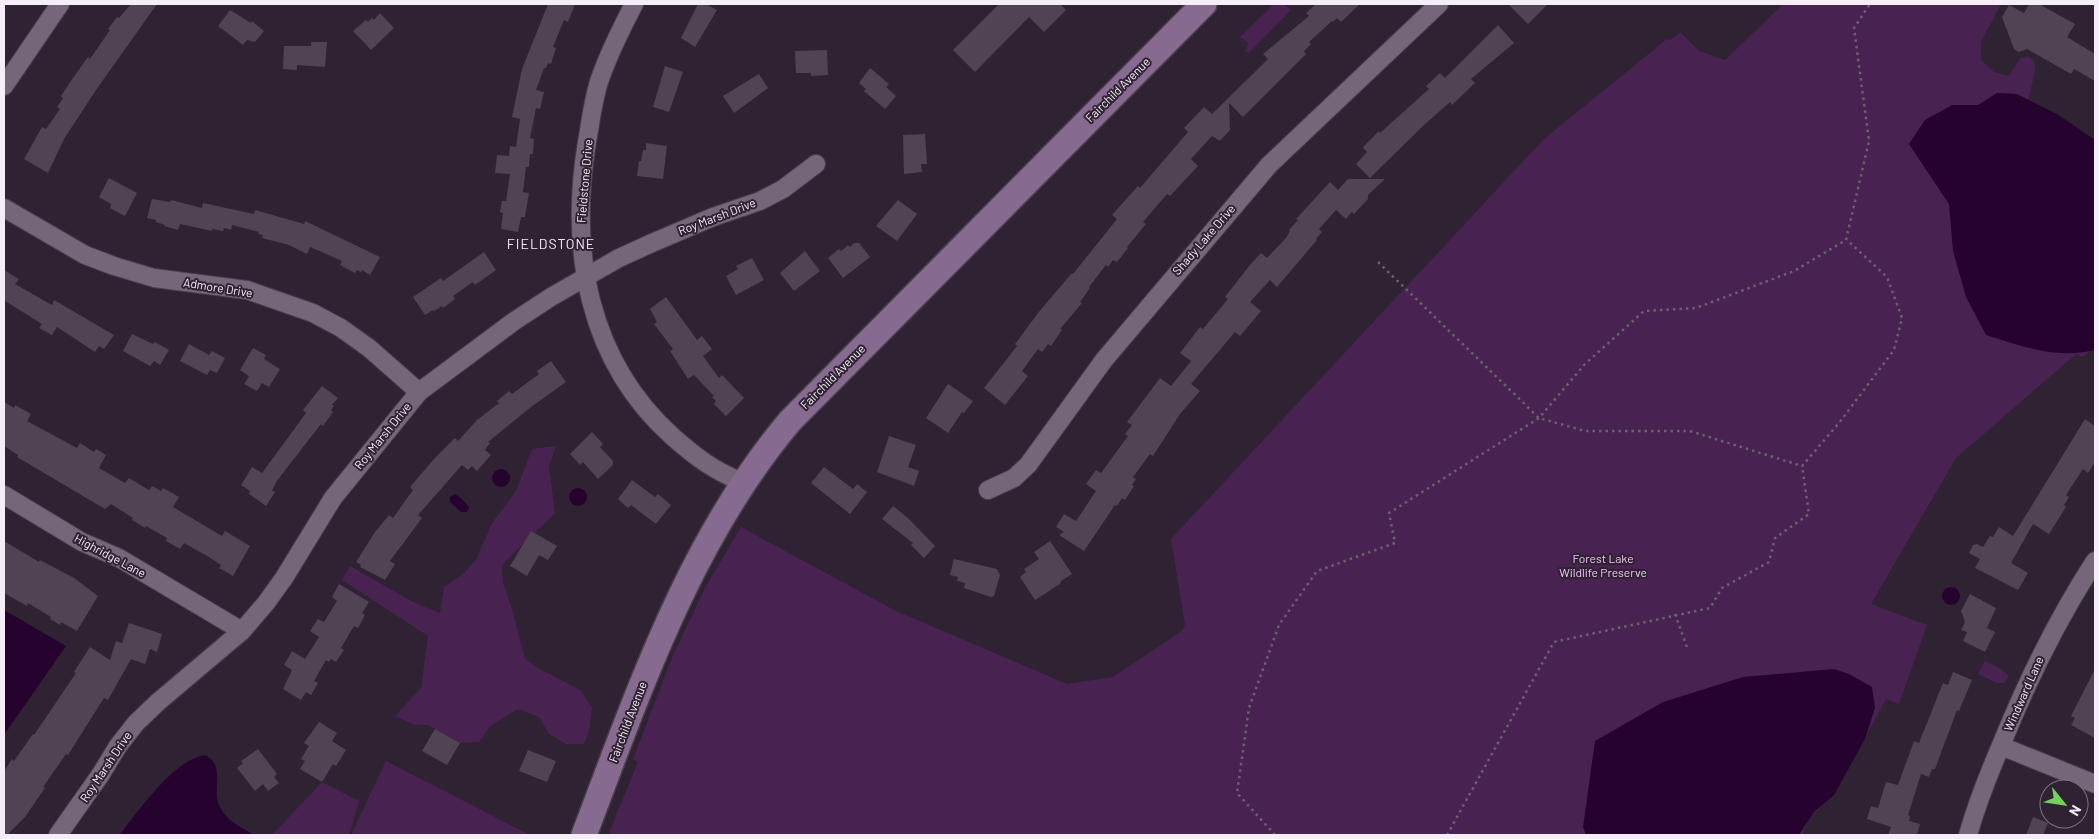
<svg xmlns="http://www.w3.org/2000/svg" width="2099" height="839" font-family="Barlow,sans-serif">
<style>
.green{fill:#482352}
.water{fill:#26032e}
.building{fill:#504354}
.lines{fill:none;stroke-linecap:round;stroke-linejoin:round}
.street-casing{stroke:#483e4a;stroke-width:20}
.secondary-casing{stroke:#483e4a;stroke-width:28}
.path{stroke:#6c616f;stroke-width:2.5;stroke-dasharray:2.5 4;stroke-linecap:butt}
.street{stroke:#756779;stroke-width:18}
.secondary{stroke:#876a8f;stroke-width:25}
.labels{text-anchor:middle;stroke-width:4;stroke-linejoin:round;paint-order:stroke}
.street-label{font-size:12px;fill:#f5edf7;stroke:#2f2232}
.park-label{font-size:12px;fill:#efc5f9;stroke:#2f2232}
.neighbourhood-label{font-size:14px;letter-spacing:1px;fill:#f5edf7;stroke:#2f2232}
</style>
<rect width="100%" height="100%" fill="#2f2232"/>
<g class="green">
<polygon points="1274,4 1284,4 1291,10 1249,53 1245,51 1248,43 1240,37"/>
<polygon points="1783,4 2001,4 1981,42 1981,60 1994,72 2009,76 2020,58 2029,57 2034,61 2035,72 2028,100 2017,94 1997,93 1978,105 1952,105 1932,117 2095,347 2083,357 2076,354 1956,458 1871,604 1927,625 1899,704 1886,699 1836,791 1809,819 1802,835 608,835 638,762 633,759 673,655 705,588 741,527 896,611 1067,684 1113,677 1182,631 1185,625 1171,539 1544,139 1667,39 1671,40 1680,32 1699,51 1725,60"/>
<polygon points="556,446 549,467 555,513 502,565 503,583 512,609 525,659 538,668 580,690 592,707 589,732 584,744 566,744 549,734 539,717 518,709 490,726 479,742 460,743 428,725 415,725 395,716 421,688 428,636 342,580 350,566 413,602 440,613 444,587 463,574 476,560 492,523 516,491 532,449"/>
<polygon points="1985,661 1998,667 2009,676 2004,683 1997,683 1978,674"/>
<polygon points="386,761 530,835 351,835"/>
<polygon points="322,782 359,801 349,835 272,835"/>
</g>
<g class="water">
<path d="M1997,93L2017,94L2057,114L2095,140V350C2055,359 2024,347 1986,335L1966,297L1953,251L1949,204L1909,144L1925,120L1952,105H1978Z"/>
<circle cx="501" cy="478" r="9"/>
<circle cx="578" cy="497" r="9"/>
<polygon points="455,494 461,498 469,507 467,512 461,512 450,502 450,497"/>
<circle cx="1951" cy="596" r="9"/>
<polygon points="4,610 66,646 4,735"/>
<polygon points="1834,669 1849,674 1872,687 1875,708 1865,739 1834,795 1814,812 1799,835 1586,835 1583,827 1595,741 1663,702 1743,677"/>
<path d="M205,755C226,765 212,789 219,805C226,821 240,826 254,835H119C139,811 173,760 205,755Z"/>
</g>
<g class="building">
<polygon points="131,4 157,4 96,90 64,139 48,173 24,159 42,127 46,129 60,109 57,107 63,98 61,96 73,78 88,57 90,59 110,30 108,29 117,17 119,18"/>
<polygon points="548,4 575,4 568,22 564,20 553,47 556,48 551,64 548,63 546,68 544,68 536,90 544,92 540,109 536,108 530,138 534,139 533,154 530,154 529,167 526,167 523,192 529,193 525,217 521,217 518,232 501,229 503,213 500,212 502,201 506,201 510,174 495,173 497,155 509,156 510,146 516,147 520,119 512,117 522,69"/>
<polygon points="698,4 706,4 717,10 695,47 681,38"/>
<polygon points="999,4 1060,4 1066,10 1044,32 1029,17 975,72 953,50"/>
<polygon points="1316,4 1360,4 1341,22 1337,18 1333,22 1332,21 1309,42 1311,44 1304,51 1306,54 1243,117 1229,103 1230,130 1220,141 1212,136 1191,159 1198,166 1170,196 1167,194 1143,222 1146,224 1127,247 1128,248 1117,262 1113,260 1108,267 1106,265 1089,287 1090,288 1080,302 1082,303 1060,329 1062,330 1051,346 1048,344 1042,352 1038,349 1022,371 1028,376 1005,405 984,388 1017,346 1015,344 1038,313 1072,273 1073,274 1117,219 1112,215 1138,186 1140,188 1188,132 1184,128 1204,107 1212,114 1268,59 1263,54 1309,16 1306,13"/>
<polygon points="1508,4 1548,4 1528,24"/>
<polygon points="2029,4 2039,4 2075,24 2067,37 2095,54 2095,81 2074,69 2071,74 2027,49 2019,52 2014,49 2002,17 2009,5 2024,13"/>
<polygon points="230,10 251,23 252,21 264,31 255,42 247,40 243,45 218,26"/>
<polygon points="380,13 394,28 371,50 353,31 366,20 368,22 372,18 374,20"/>
<polygon points="1498,25 1514,43 1471,79 1475,83 1452,105 1450,102 1424,125 1370,178 1356,164 1367,152 1363,148 1364,146 1379,131 1380,133 1429,89 1426,86 1440,73 1445,78"/>
<polygon points="311,42 327,42 325,67 297,65 297,70 283,69 284,46 311,46"/>
<polygon points="827,50 828,75 811,76 811,73 796,73 795,51"/>
<polygon points="665,66 683,72 669,112 653,107"/>
<polygon points="870,68 889,84 886,87 896,96 885,109 864,91 866,89 859,83"/>
<polygon points="759,74 768,88 734,113 723,96"/>
<polygon points="925,134 927,164 921,164 922,172 904,174 903,135"/>
<polygon points="646,143 667,146 663,179 637,176 639,161 641,161 643,150 646,150"/>
<polygon points="109,178 137,193 125,216 110,208 111,204 99,197"/>
<polygon points="1348,179 1385,179 1368,195 1368,199 1354,214 1352,212 1346,219 1336,210 1319,229 1322,232 1316,239 1317,240 1277,287 1270,280 1250,302 1261,311 1240,336 1235,332 1191,384 1200,391 1180,414 1153,456 1150,454 1133,477 1136,479 1132,485 1134,486 1125,500 1122,498 1117,506 1115,505 1084,551 1059,535 1064,532 1056,527 1064,514 1076,521 1096,491 1086,484 1096,470 1101,473 1128,436 1125,434 1132,425 1127,422 1160,378 1171,386 1191,361 1180,353 1200,327 1203,329 1228,299 1225,297 1250,265 1261,253 1267,258 1286,238 1290,231 1289,230 1298,220 1296,219 1330,182 1338,190"/>
<polygon points="152,199 170,202 171,200 202,208 203,203 254,214 255,210 304,224 305,221 380,257 370,275 362,270 361,272 357,270 355,273 340,265 342,261 310,247 307,254 289,245 262,238 263,235 258,234 259,232 232,225 231,230 224,228 223,231 212,229 212,231 180,224 178,230 164,226 165,225 156,222 156,220 147,218"/>
<polygon points="898,200 917,214 897,241 876,226"/>
<polygon points="854,243 859,243 870,257 843,278 828,258 839,249 841,251 848,245 850,247"/>
<polygon points="805,251 820,271 794,291 780,273"/>
<polygon points="484,252 496,270 475,285 473,282 453,296 455,299 443,308 442,306 434,311 433,310 425,315 413,297 441,278 443,281"/>
<polygon points="752,258 764,280 736,295 726,276 738,269 736,266"/>
<polygon points="4,270 19,279 15,284 52,305 54,300 114,335 104,349 99,346 95,352 57,327 52,335 39,328 42,324 5,301 4,304"/>
<polygon points="666,297 697,340 702,336 712,349 703,356 719,378 722,375 744,398 726,416 714,404 716,401 712,397 714,396 694,375 688,379 670,351 673,349 654,324 657,322 650,309"/>
<polygon points="132,334 153,344 155,342 169,350 160,365 154,361 150,366 123,351"/>
<polygon points="189,344 209,355 212,351 225,358 217,373 210,370 207,375 180,361"/>
<polygon points="253,348 266,355 264,359 280,369 269,387 262,383 257,391 244,384 249,376 240,370"/>
<polygon points="551,361 566,382 531,407 488,442 490,443 485,450 491,455 477,471 472,466 468,470 462,465 418,515 422,518 390,561 395,564 385,580 360,567 361,565 356,562 375,532 389,515 393,518 413,490 410,487 434,459 455,438 458,441 477,420 499,403 497,401 509,391 512,394 539,374 537,371"/>
<polygon points="948,384 973,401 964,413 962,412 948,433 926,418"/>
<polygon points="322,386 338,398 332,405 334,406 331,410 333,412 323,426 321,424 276,482 272,491 275,492 266,506 249,494 250,491 241,485 252,467 262,473 306,413 303,410"/>
<polygon points="4,402 14,408 15,405 31,414 27,421 77,448 80,443 94,452 96,449 106,455 99,468 125,483 129,478 149,490 152,486 161,491 163,488 179,497 173,507 222,536 225,531 250,546 233,576 219,568 221,565 209,557 184,543 180,549 166,541 167,538 146,526 145,528 132,520 133,518 111,504 105,509 17,457 18,455 4,446"/>
<polygon points="2085,419 2095,426 2095,462 2088,473 2083,469 2066,495 2069,497 2064,505 2066,507 2049,534 2033,524 2011,563 2028,573 2018,590 1975,568 1980,559 1969,553 1973,545 1977,544 1983,547 1990,536 1993,537 1999,527 2013,536"/>
<polygon points="592,432 603,444 600,447 613,461 613,465 598,479 583,462 580,465 570,454"/>
<polygon points="889,436 916,445 908,467 919,471 914,486 877,472"/>
<polygon points="824,467 853,489 857,484 867,492 850,514 811,483"/>
<polygon points="632,480 655,497 658,494 671,505 656,524 631,505 628,508 618,499"/>
<polygon points="893,506 908,518 935,546 924,558 911,545 913,543 882,519"/>
<polygon points="531,531 557,546 548,560 539,555 527,576 510,566"/>
<polygon points="4,541 39,562 40,560 74,578 98,596 77,631 61,622 60,625 50,619 51,617 28,603 27,606 4,593"/>
<polygon points="1050,541 1072,574 1061,581 1060,584 1035,600 1020,577 1026,572 1024,569 1039,559 1034,552"/>
<polygon points="954,559 997,569 1000,575 994,596 991,597 964,588 965,583 957,581 958,577 950,575"/>
<polygon points="339,584 369,602 362,613 365,615 358,628 354,626 341,648 344,650 336,662 331,659 329,662 326,660 314,681 318,683 311,695 306,692 301,700 283,689 292,670 284,665 292,651 305,659 319,637 310,631 318,619 324,622 337,601 332,597"/>
<polygon points="1970,594 1996,608 1987,628 1995,632 1985,652 1963,641 1967,632 1961,630 1965,622 1961,611"/>
<polygon points="129,623 162,634 157,652 150,649 145,664 131,659 108,700 104,698 68,755 66,754 43,787 45,788 25,817 7,835 4,835 4,771 12,759 14,761 33,734 34,735 76,673 74,672 90,647 110,660 116,641 122,643"/>
<polygon points="2095,669 2095,738 2071,725 2075,718 2071,716"/>
<polygon points="1953,672 1972,680 1959,711 1957,710 1935,769 1932,769 1929,777 1921,774 1908,815 1910,816 1909,821 1920,824 1917,835 1888,835 1891,827 1867,819 1871,806 1878,808 1886,782 1898,785 1914,741 1919,743 1943,683 1948,685"/>
<polygon points="319,722 337,733 332,741 346,750 336,766 333,764 322,782 300,769 305,761 301,759 309,746 304,743"/>
<polygon points="435,729 460,743 447,765 422,751"/>
<polygon points="258,749 277,774 274,777 279,783 268,791 263,784 255,791 237,768 243,763 241,761"/>
<polygon points="528,750 556,761 547,782 519,771"/>
<polygon points="2033,817 2048,823 2043,835 2026,835"/>
</g>
<g class="lines">
<defs>
<g id="street">
<path d="M634,4C622,27 610,51 601,76C593,97 591,121 587,142C569,251 588,361 673,437C697,458 713,470 742,482"/>
<polyline points="4,86 60,4"/>
<polyline points="4,208 85,255 114,266 154,278 247,290 313,313 341,328 369,348 419,392"/>
<polyline points="988,490 1014,478 1028,465 1104,360 1269,165 1439,4"/>
<polyline points="4,495 82,542 119,558 242,631"/>
<polyline points="2001,746 2095,784"/>
<polyline points="58,835 101,774 118,746 136,723 158,702 242,631 266,603 284,578 333,498 419,392 513,322 551,297 619,258 652,243 713,217 760,201 783,189 816,164"/>
<path d="M1968,835C1977,803 1989,773 2002,743C2028,679 2058,618 2095,561"/>
</g>
<path id="secondary" d="M584,835C639,691 689,541 790,421L1204,4"/>
</defs>
<use href="#street" class="street-casing"/>
<use href="#secondary" class="secondary-casing"/>
<g class="path">
<polyline points="1378,262 1539,418 1585,431 1690,431 1802,466 1839,423 1894,350 1902,318 1887,277 1847,240"/>
<polyline points="1675,614 1688,650"/>
<polyline points="1275,835 1237,793 1249,708 1279,625 1317,571 1395,543 1389,513 1539,418 1585,364 1644,311 1696,308 1794,271 1846,240 1869,141 1854,28 1870,4"/>
<polyline points="1447,835 1554,642 1710,608 1722,588 1769,562 1775,538 1809,514 1802,466"/>
</g>
<use href="#street" class="street"/>
<use href="#secondary" class="secondary"/>
</g>
<g class="labels">
<g class="street-label">
<text transform="translate(1118 90) rotate(-45)" y="4">Fairchild Avenue</text>
<text transform="translate(585 181) rotate(-85)" y="4">Fieldstone Drive</text>
<text transform="translate(717 217) rotate(-21)" y="4">Roy Marsh Drive</text>
<text transform="translate(1204 240) rotate(-49)" y="4">Shady Lake Drive</text>
<text transform="translate(218 288) rotate(9)" y="4">Admore Drive</text>
<text transform="translate(833 377) rotate(-45)" y="4">Fairchild Avenue</text>
<text transform="translate(383 436) rotate(-51)" y="4">Roy Marsh Drive</text>
<text transform="translate(110 556) rotate(28)" y="4">Highridge Lane</text>
<text transform="translate(2024 694) rotate(-66)" y="4">Windward Lane</text>
<text transform="translate(628 722) rotate(-69)" y="4">Fairchild Avenue</text>
<text transform="translate(106 767) rotate(-56)" y="4">Roy Marsh Drive</text>
</g>
<g class="park-label">
<text x="1603" y="563">Forest Lake<tspan x="1603" dy="14">Wildlife Preserve</tspan></text>
</g>
<g class="neighbourhood-label">
<text x="551" y="249">FIELDSTONE</text>
</g>
</g>
<rect width="2099" height="839" fill="none" stroke="#f5edf7" stroke-width="10"/>
<g transform="translate(2064 804) rotate(120)"><circle r="24" fill="#2f2232" stroke="#7e7381"/>
<path d="M0-4L9 19L0 12L-9 19Z" fill="#75d25b"/>
<text y="-8" font-size="14" font-weight="bold" text-anchor="middle" fill="#f5edf7">N</text>
</g>
</svg>
